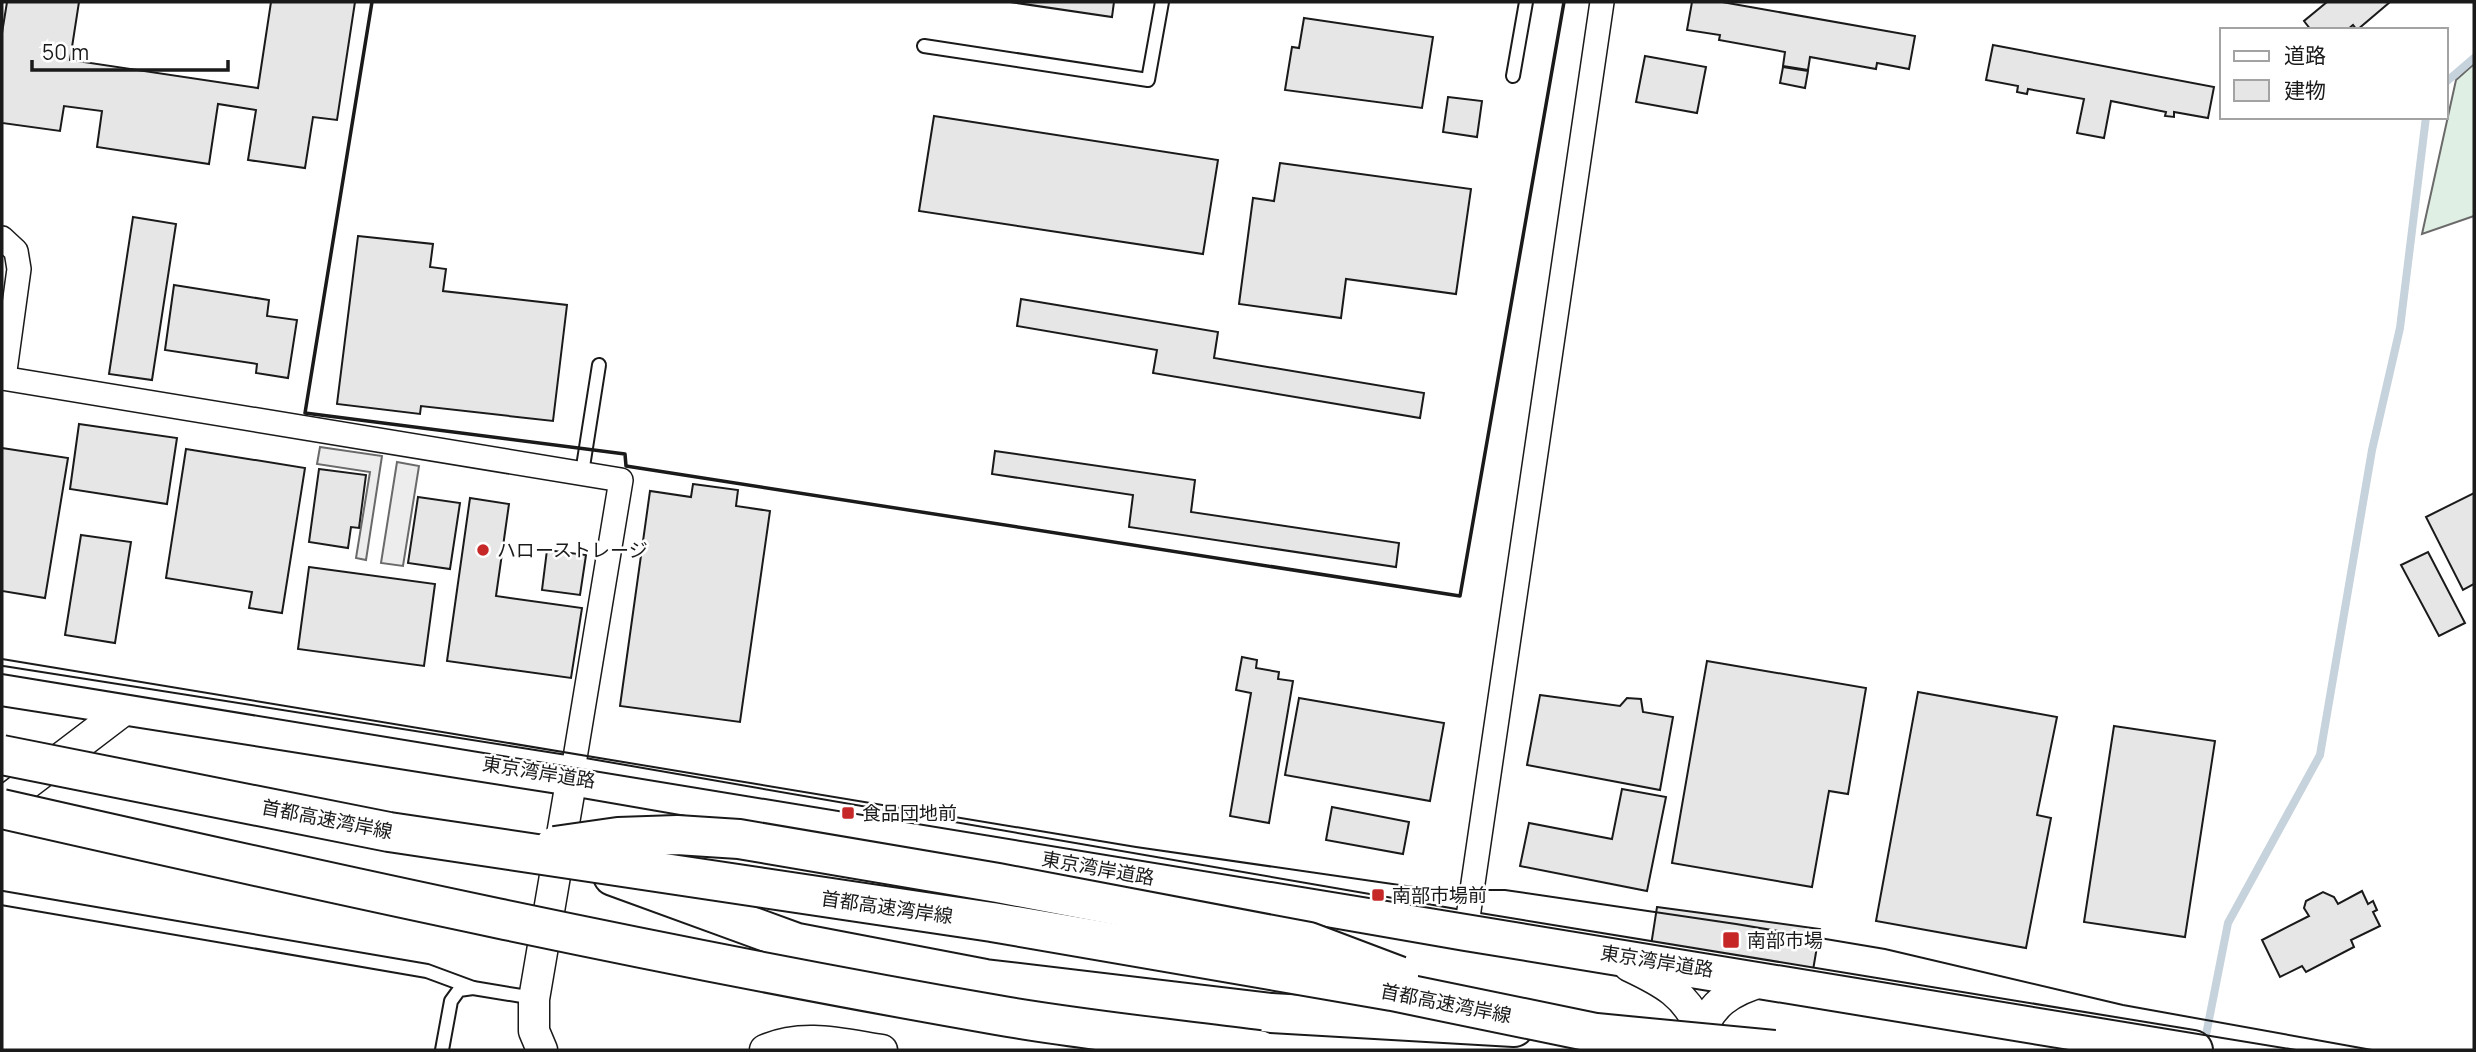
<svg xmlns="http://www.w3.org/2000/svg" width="2476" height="1052" font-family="Manrope,'Noto Sans JP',sans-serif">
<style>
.green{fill:#e0efe3;stroke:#6a6a6a;stroke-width:2}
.parking{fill:#ededed;stroke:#6a6a6a;stroke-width:2}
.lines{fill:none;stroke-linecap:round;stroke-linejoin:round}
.stream{stroke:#c6d2dc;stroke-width:8}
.building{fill:#e6e6e6;stroke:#1a1a1a;stroke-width:2}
.service-casing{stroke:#1a1a1a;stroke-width:16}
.minor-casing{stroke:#1a1a1a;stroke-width:26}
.tertiary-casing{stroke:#1a1a1a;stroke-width:33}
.trunk-casing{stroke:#1a1a1a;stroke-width:42}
.motorway-casing{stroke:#1a1a1a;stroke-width:42}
.service{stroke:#fff;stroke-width:12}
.minor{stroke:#fff;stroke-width:23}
.tertiary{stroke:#fff;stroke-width:30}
.trunk{stroke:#fff;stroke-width:38}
.motorway{stroke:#fff;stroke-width:38}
.tram{stroke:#1a1a1a;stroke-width:2}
.motorway-bridge-casing{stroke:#1a1a1a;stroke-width:42;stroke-linecap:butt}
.motorway-bridge{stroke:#fff;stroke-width:38}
.wall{stroke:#1a1a1a;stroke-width:3.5}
.poi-dot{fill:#c62828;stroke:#fff;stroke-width:2.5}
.labels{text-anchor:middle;stroke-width:5;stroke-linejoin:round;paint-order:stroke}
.poi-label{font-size:19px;fill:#1a1a1a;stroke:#fff;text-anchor:start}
.street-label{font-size:19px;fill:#1a1a1a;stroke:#fff}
</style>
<rect width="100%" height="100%" fill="#fff"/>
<polygon class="green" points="2474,64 2474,216 2422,234 2456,80"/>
<g class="parking">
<polygon points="320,447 382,456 366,560 356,558 370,472 317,464"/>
<polygon points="397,462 419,466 403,566 381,563"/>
</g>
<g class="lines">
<g class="stream">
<polyline points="2446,82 2474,58"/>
<polyline points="2204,1045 2228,923 2320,755 2372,450 2400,328 2426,117"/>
</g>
</g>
<g class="building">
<polygon points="7,2 79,2 70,60 258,88 271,2 355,2 337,120 313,117 305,168 248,160 256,110 218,104 209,164 97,147 102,111 64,106 60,131 2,123 2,33"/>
<polygon points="1010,2 1114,2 1112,17"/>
<polygon points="1692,2 1722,2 1915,36 1909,69 1877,63 1876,69 1810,57 1808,70 1783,66 1785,52 1719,40 1720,35 1687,30"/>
<polygon points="2327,2 2390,2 2357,30 2353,25 2347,30 2311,30 2304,21"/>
<polygon points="1304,18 1433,37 1422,108 1285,90 1292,47 1299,48"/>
<polygon points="1993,45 2214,87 2208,118 2174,112 2174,117 2165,116 2166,112 2111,101 2104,138 2077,133 2084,99 2028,89 2027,94 2017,92 2018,86 1986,80"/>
<polygon points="1645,56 1706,67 1697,113 1636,102"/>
<polygon points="1783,67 1808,71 1805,88 1780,83"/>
<polygon points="1448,97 1482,101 1477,137 1443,132"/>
<polygon points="934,116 1218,160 1203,254 919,211"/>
<polygon points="1280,163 1471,189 1456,294 1346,279 1341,318 1239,304 1253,198 1274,201"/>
<polygon points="133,217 176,224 152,380 109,374"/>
<polygon points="358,236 433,244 430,267 446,269 443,291 567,305 553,421 421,406 420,414 337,404"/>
<polygon points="174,285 269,300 267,316 297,320 288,378 256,373 257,364 165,350"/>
<polygon points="1021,299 1218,332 1214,358 1424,393 1420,418 1153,373 1157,350 1017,326"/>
<polygon points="79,424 177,438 167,504 70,489"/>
<polygon points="2,448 68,458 45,598 2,591"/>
<polygon points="186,449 305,468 282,613 249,608 252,592 166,578"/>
<polygon points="995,451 1195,480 1191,512 1399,543 1396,567 1129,527 1133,495 992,474"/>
<polygon points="319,469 366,475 359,528 351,527 348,548 309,542"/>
<polygon points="693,484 738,490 736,506 770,511 740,722 620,706 650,491 691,497"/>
<polygon points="2474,493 2474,584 2463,590 2426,517"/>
<polygon points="418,497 460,503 450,569 408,563"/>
<polygon points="470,498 509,504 496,596 582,608 571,678 447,661"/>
<polygon points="81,535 131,542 115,643 65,635"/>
<polygon points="547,550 586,555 580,595 542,590"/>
<polygon points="2428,552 2465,623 2439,636 2401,565"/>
<polygon points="309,567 435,584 424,666 298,649"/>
<polygon points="1242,657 1257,660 1256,668 1279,672 1278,679 1293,681 1269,823 1230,816 1251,693 1236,690"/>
<polygon points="1707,661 1866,688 1848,794 1829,791 1812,887 1672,863"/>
<polygon points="1918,692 2057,717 2037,815 2051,818 2026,948 1876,921"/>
<polygon points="1540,695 1620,706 1627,698 1641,699 1643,712 1673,717 1660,790 1527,765"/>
<polygon points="1299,698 1444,723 1430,801 1285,775"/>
<polygon points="2114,726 2215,741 2185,937 2084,922"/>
<polygon points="1622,789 1666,797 1647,891 1520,866 1529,823 1612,839"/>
<polygon points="1332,807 1409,822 1403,854 1326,840"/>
<polygon points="2362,891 2368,904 2373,901 2377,910 2373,912 2380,926 2351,940 2354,947 2306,972 2302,966 2280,977 2262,940 2309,916 2304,908 2306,901 2323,892 2334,897 2338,904"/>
<polygon points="1657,907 1820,929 1812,976 1650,952"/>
</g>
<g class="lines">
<defs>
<g id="service">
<polyline points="924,46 1148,80 1162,2"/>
<polyline points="1513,76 1526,2"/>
<polyline points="582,473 599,365"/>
<polyline points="2,898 427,971 473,988"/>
<polyline points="442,1050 451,1001 459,990 473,988 534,998"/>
</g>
<g id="minor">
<polyline points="2,238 16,251 19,269 4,378"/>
<polyline points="2,378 621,480 572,776"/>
<polyline points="1466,931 1602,2"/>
</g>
<g id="tertiary">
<polyline points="2,803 128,707"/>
<path d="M1629,966C1663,982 1688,995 1701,1031"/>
<path d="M1698,1043C1707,1004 1731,990 1767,980"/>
<polyline points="542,1050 534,1031 534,999 572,776"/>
<path d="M765,1050C802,1033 843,1044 882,1050"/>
</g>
<polyline id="trunk" points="2,686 572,776 1466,931 2193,1050"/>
<polyline id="motorway" points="613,876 797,943 985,979 1271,1013 1514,1027"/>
</defs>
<use href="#service" class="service-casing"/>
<use href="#minor" class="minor-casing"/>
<use href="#tertiary" class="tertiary-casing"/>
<use href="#trunk" class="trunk-casing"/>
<use href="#motorway" class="motorway-casing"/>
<use href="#service" class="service"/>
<use href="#minor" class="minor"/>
<use href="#tertiary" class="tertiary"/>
<use href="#trunk" class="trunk"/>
<use href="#motorway" class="motorway"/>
<g class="tram">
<polyline points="2,659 1136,847 1434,890 1505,890 1736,924 1885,949 2123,1005 2372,1050"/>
<polyline points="2,674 2296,1050"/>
</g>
<defs>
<g id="motorway-bridge">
<polyline points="2,755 389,832 992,922 1392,991 1596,1033 1774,1050"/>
<path d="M2,809C332,884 663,957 997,1015C1084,1030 1172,1039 1259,1050"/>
<polyline points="555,846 618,837 677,835 739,839 998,883 1309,942 1399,976"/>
</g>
</defs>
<use href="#motorway-bridge" class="motorway-bridge-casing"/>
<use href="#motorway-bridge" class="motorway-bridge"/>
<polyline class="wall" points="372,2 305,413 625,454 626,466 1460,596 1564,2"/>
</g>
<g class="poi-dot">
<circle cx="483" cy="550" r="7"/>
<rect x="841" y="806" width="14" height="14" rx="3.5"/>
<rect x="1371" y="888" width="14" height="14" rx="3.5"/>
<rect x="1722" y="931" width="18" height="18" rx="3.5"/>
</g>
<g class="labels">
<g class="poi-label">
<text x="497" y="557">ハローストレージ</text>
<text x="862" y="820">食品団地前</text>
<text x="1392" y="902">南部市場前</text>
<text x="1747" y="947">南部市場</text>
</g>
<g class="street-label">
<text transform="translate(539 772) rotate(9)" y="7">東京湾岸道路</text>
<text transform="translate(327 819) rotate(11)" y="7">首都高速湾岸線</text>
<text transform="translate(1098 868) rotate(10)" y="7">東京湾岸道路</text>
<text transform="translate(887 907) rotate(8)" y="7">首都高速湾岸線</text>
<text transform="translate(1657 961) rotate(9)" y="7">東京湾岸道路</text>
<text transform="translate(1446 1003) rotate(11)" y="7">首都高速湾岸線</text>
</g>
</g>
<rect width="2476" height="1052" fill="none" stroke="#1a1a1a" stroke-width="7"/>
<rect x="2220" y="28" width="228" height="91" fill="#ffffff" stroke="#a3a3a3" stroke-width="2"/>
<rect x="2234" y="51" width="35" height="10" fill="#ffffff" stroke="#a3a3a3" stroke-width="2"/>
<text x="2284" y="63" font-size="21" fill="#1a1a1a">道路</text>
<rect x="2234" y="80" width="35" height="21" fill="#e6e6e6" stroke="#a3a3a3" stroke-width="2"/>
<text x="2284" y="98" font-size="21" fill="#1a1a1a">建物</text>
<path d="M32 60v10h196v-10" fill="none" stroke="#1a1a1a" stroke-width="3.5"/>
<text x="42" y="60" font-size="21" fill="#1a1a1a" stroke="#ffffff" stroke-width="5" paint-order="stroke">50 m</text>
</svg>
